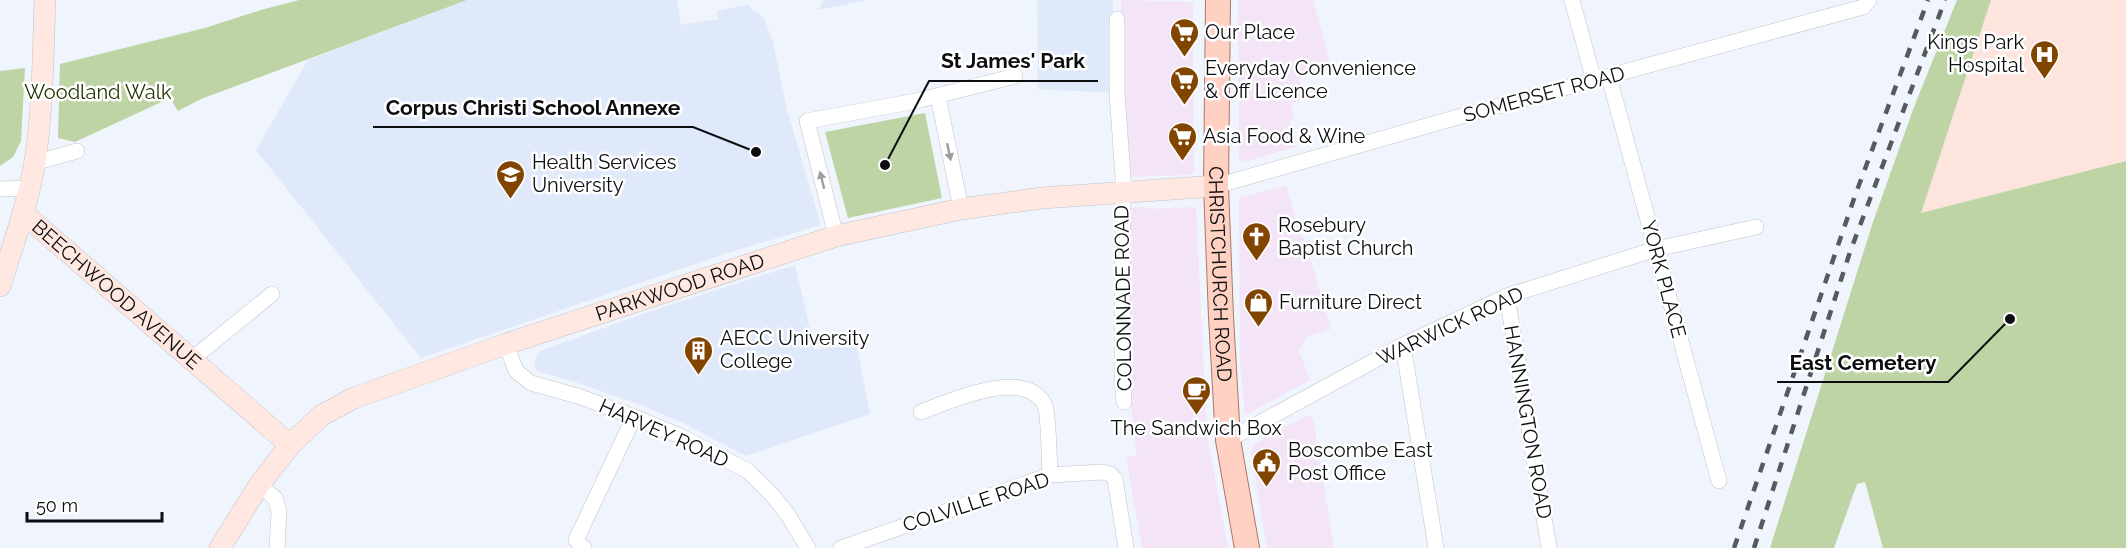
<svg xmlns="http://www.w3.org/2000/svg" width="2126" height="548" font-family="Raleway,sans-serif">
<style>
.commercial{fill:#f3e4f7}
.built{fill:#e0e9f9}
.medical{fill:#fde4dc}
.green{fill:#bed4a4}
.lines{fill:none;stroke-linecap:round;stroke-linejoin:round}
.street-casing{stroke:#bfc4cc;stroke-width:16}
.secondary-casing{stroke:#bfc4cc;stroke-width:22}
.primary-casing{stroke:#aa786a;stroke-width:26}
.street{stroke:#fff;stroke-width:15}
.secondary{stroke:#ffe8e1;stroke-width:21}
.primary{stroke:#ffd1c2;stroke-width:24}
.rail{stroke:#56595e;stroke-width:4.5;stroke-dasharray:10 10;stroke-linecap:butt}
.oneway{fill:#9d9e9f}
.labels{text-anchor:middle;stroke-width:5;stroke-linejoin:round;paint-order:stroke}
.poi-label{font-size:20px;fill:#0b0d10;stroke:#fff;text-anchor:start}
.park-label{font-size:20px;fill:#233500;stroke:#fff}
.street-label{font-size:20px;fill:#0b0d10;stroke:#fff}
.leader{fill:none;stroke:#0b0d10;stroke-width:2}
.callout-dot{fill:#0b0d10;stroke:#fff;stroke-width:2}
.callout-label{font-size:21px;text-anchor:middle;font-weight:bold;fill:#0b0d10;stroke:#fff;stroke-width:5;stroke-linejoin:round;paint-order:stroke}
</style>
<rect width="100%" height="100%" fill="#eff4fd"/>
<g class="commercial">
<polygon points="1121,0 1193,2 1194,169 1193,173 1188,175 1127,177 1121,86"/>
<polygon points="1238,0 1313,0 1332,69 1299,79 1305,99 1291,103 1294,119 1290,121 1296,147 1244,162 1239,159"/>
<polygon points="1286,185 1301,237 1304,237 1331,329 1306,337 1302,347 1298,349 1310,380 1245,415 1240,363 1239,198"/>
<polygon points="1144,207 1150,209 1196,207 1207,435 1228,548 1142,548 1126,457 1137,455 1131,410 1130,208"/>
<polygon points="1308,415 1313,418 1334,548 1267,548 1251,452 1255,444"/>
</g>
<g class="built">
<polygon points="467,0 677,0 681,25 718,19 717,11 750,4 751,9 759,13 765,20 773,42 787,110 821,225 721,255 421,358 256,150 308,60"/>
<polygon points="824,0 868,0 818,10"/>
<polygon points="1037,0 1113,0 1113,93 1038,89"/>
<polygon points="795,265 815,350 856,341 870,414 746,456 687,425 644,406 581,384 544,373 538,371 534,365 537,354 540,351 651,311"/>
</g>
<polygon class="medical" points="1991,0 2126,0 2126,161 1921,213"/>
<g class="green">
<polygon points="299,0 467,0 201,99 178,111 170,98 75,142 58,138 60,64 205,28 261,10"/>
<polygon points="1957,0 1991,0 1921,213 2126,161 2126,548 1883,548 1865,482 1857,484 1834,548 1770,548 1873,222 1914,107"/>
<polygon points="25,68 21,141 13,157 0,166 0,71"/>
<polygon points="925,113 942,198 848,218 825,132"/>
</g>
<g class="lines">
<defs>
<g id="street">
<polyline points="1572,0 1594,81"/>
<polyline points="1117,19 1117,93 1123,177 1122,372 1124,402"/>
<polyline points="1609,77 1719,481"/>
<polyline points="938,96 961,209"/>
<polyline points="34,163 77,151"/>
<polyline points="1216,186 1458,117 1863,7 1869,0"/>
<polyline points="0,189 29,188"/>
<polyline points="836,236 807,121 916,101 1015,76"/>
<polyline points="1507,296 1549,548"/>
<polyline points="506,344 516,371 531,383 581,397 634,417 680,436 748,471 773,496 788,515 808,548"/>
<polyline points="1403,345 1436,548"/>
<polyline points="191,360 272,294"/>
<path d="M921,412C950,401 1027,366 1045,406C1049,414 1049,462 1050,475"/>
<polyline points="1228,440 1403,345 1507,296 1656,249 1756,227"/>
<polyline points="259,485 275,498 279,511 277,548"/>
<polyline points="584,548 576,540 634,417"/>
<polyline points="841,548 1050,475 1102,472 1110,474 1115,479 1126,548"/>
</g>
<g id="secondary">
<path id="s1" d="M23,213L290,445"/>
<path d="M0,286C13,245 28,204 35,161C43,108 43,54 45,0"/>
<path id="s2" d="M220,548L259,485L290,445L322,415L354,398L506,344L836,236L961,209L1042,198L1216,186"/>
</g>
<g id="primary">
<path id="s3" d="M1218,0L1216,186L1221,317L1228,440L1247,548"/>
</g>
</defs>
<use href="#street" class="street-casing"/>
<use href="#secondary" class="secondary-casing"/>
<use href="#primary" class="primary-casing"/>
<use href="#street" class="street"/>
<use href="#secondary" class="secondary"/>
<use href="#primary" class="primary"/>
<g class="rail">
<polyline points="1734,548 1856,193 1928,0"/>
<polyline points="1754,548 1850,252 1945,0"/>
</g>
</g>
<defs><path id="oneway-solid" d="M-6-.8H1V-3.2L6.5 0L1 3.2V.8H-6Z" transform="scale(1.5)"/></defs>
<g class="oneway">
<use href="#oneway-solid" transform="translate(949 152) rotate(78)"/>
<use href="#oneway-solid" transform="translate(822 180) rotate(-104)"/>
</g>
<defs>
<symbol id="supermarket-pin" viewBox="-11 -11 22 30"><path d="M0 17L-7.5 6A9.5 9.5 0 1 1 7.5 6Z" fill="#814500" stroke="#fff"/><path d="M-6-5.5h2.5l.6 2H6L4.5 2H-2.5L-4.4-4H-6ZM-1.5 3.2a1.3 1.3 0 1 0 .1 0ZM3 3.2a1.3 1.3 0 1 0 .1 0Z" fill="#fff"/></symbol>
<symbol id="hospital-pin" viewBox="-11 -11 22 30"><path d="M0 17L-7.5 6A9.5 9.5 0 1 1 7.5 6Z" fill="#814500" stroke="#fff"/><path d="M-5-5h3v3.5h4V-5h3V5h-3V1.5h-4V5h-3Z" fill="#fff"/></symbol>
<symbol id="university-pin" viewBox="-11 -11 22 30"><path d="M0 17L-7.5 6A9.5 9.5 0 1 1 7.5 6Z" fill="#814500" stroke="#fff"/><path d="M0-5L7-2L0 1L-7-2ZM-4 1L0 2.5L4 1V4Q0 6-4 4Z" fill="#fff"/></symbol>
<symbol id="church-pin" viewBox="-11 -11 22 30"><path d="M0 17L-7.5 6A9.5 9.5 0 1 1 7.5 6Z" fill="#814500" stroke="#fff"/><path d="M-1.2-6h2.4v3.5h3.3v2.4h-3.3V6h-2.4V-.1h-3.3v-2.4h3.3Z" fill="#fff"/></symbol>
<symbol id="shop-pin" viewBox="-11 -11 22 30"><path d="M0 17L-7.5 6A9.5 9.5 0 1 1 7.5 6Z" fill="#814500" stroke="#fff"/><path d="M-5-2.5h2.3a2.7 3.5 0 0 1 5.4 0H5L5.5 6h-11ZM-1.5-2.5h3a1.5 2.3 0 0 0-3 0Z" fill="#fff"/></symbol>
<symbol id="building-pin" viewBox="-11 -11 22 30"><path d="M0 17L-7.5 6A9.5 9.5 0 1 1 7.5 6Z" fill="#814500" stroke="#fff"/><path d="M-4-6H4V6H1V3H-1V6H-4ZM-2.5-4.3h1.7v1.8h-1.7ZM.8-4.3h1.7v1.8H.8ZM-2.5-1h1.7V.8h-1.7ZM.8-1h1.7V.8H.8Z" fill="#fff"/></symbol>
<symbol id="cafe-pin" viewBox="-11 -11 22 30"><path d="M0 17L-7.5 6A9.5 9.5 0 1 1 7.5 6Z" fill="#814500" stroke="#fff"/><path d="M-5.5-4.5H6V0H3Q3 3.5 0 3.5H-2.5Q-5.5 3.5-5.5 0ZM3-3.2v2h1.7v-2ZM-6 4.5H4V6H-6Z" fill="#fff"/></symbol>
<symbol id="civic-pin" viewBox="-11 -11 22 30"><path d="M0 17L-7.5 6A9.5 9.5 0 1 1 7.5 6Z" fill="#814500" stroke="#fff"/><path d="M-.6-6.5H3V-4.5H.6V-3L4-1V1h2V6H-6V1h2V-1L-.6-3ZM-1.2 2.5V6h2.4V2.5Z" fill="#fff"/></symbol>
</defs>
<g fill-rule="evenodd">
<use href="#supermarket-pin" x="1168" y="16" width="33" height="45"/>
<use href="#hospital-pin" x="2028" y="38" width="33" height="45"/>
<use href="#supermarket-pin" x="1168" y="64" width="33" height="45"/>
<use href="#supermarket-pin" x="1166" y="120" width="33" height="45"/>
<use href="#university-pin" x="494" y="158" width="33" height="45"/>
<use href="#church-pin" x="1240" y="220" width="33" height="45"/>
<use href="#shop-pin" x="1242" y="286" width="33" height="45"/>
<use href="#building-pin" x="682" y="334" width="33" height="45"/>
<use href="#cafe-pin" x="1180" y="374" width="33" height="45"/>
<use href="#civic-pin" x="1250" y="446" width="33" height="45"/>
</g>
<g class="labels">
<g class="poi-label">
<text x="1205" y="39">Our Place</text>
<text x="2024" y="49" text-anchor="end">Kings Park<tspan x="2024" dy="23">Hospital</tspan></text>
<text x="1205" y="75">Everyday Convenience<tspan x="1205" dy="23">&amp; Off Licence</tspan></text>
<text x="1203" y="143">Asia Food &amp; Wine</text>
<text x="532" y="169">Health Services<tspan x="532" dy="23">University</tspan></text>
<text x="1278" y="232">Rosebury<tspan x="1278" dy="23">Baptist Church</tspan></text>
<text x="1279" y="309">Furniture Direct</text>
<text x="720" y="345">AECC University<tspan x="720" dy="23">College</tspan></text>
<text x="1196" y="435" text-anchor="middle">The Sandwich Box</text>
<text x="1288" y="457">Boscombe East<tspan x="1288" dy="23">Post Office</tspan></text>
</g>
<g class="park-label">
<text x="98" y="99">Woodland Walk</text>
</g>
<g class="street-label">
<text transform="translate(1544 94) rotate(-15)" y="7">SOMERSET ROAD</text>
<text dy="7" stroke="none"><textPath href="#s3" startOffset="274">CHRISTCHURCH ROAD</textPath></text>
<text transform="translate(1664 279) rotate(75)" y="7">YORK PLACE</text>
<text dy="7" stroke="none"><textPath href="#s2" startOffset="549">PARKWOOD ROAD</textPath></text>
<text dy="7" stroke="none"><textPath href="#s1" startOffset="124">BEECHWOOD AVENUE</textPath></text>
<text transform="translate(1123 298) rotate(-91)" y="7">COLONNADE ROAD</text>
<text transform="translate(1450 326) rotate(-25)" y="7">WARWICK ROAD</text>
<text transform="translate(1528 422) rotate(80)" y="7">HANNINGTON ROAD</text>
<text transform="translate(664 433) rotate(24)" y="7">HARVEY ROAD</text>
<text transform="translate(976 502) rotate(-18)" y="7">COLVILLE ROAD</text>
</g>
</g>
<path class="leader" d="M885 165L929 81H1098M756 152L693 127H373M2010 319L1948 382H1777"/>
<g class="callout-dot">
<circle cx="885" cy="165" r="6"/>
<circle cx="756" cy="152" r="6"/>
<circle cx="2010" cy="319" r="6"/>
</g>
<g class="callout-label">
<text x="1013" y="68">St James' Park</text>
<text x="533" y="115">Corpus Christi School Annexe</text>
<text x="1863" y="370">East Cemetery</text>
</g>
<path d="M27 512v9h135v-9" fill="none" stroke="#0b0d10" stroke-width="3"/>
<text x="36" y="512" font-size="18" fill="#0b0d10" stroke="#ffffff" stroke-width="4.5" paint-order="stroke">50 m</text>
</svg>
